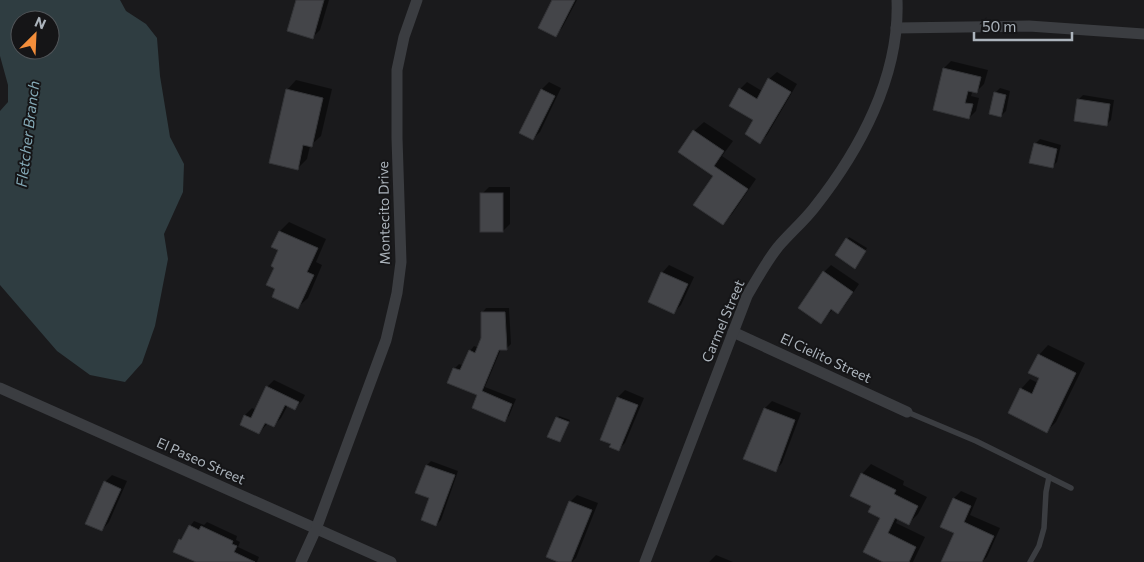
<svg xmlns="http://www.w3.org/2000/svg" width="1144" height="562" font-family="Commissioner,sans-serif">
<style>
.water{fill:#2f3d41;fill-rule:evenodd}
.shadow{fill:#0007}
.building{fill:#444549;stroke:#343538}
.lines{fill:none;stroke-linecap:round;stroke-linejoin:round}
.service{stroke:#3b3d41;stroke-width:5.5}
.minor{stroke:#3b3d41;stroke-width:11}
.labels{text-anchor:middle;stroke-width:4;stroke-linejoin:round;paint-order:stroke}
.street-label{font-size:14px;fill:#acb4bc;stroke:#151517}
.water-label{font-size:15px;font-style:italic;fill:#84a9b6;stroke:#151517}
</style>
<rect width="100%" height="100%" fill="#1a1a1c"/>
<path class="water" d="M0,0H120L126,11L146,24L157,38L160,76L170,137L184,164L183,192L164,234L168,259L155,326L142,363L125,382L90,375L57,351L0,285V111L8,102V85L0,56ZM20,20H50V50H20Z"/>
<g class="shadow">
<polygon points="298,0 329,0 320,30 313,37"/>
<polygon points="553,0 577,0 562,28 555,35"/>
<polygon points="951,61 988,70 984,84 977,91 973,90 971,96 979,98 976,111 969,118 934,109 944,68"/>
<polygon points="777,72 797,84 767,135 760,142 755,120 740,89 747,82 762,91 769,79"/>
<polygon points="296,80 332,89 321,136 310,146 307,159 297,169 287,90"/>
<polygon points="549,82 561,88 540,132 533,139 542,89"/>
<polygon points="1000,88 1010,91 1006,111 1001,116 995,93"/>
<polygon points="1083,95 1114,100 1111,120 1106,125 1078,100"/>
<polygon points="704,122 733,141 722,156 756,179 732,214 723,223 714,175 694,131"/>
<polygon points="1040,139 1061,145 1057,162 1052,167 1035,144"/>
<polygon points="489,187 510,187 510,224 503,231 482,194"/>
<polygon points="289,222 326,239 316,262 322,265 308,298 298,307 277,288 276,267 280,249 280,231"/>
<polygon points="849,237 867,248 857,265 837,255"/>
<polygon points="669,265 694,277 681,305 674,312 662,273"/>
<polygon points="831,265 859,284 845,305 838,312 833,309 821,322 824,272"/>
<polygon points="486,308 509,308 511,344 506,349 501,349 485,387 516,399 509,416 505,420 454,369 459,364 464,366 470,351 474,346 479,348 482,339 482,313"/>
<polygon points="1048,345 1085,363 1056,422 1047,431 1009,412 1021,389 1030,379 1038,383 1041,378 1039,355"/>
<polygon points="274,380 305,395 302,401 295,408 288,405 281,418 274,425 268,423 259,433 241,424 245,415 252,408 256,410 267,387"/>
<polygon points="625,390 644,398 625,443 618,450 618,397"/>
<polygon points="772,401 801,413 782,463 775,471 765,408"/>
<polygon points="559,416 570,420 561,439 549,436"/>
<polygon points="431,461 458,471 441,520 436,525 427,465"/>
<polygon points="871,464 904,481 903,485 927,497 918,514 909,523 898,518 896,523 925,537 913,562 886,562 882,518 872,506 862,474"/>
<polygon points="112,475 127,481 109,522 102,530 105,482"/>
<polygon points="961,491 977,498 970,515 1000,528 987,557 982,562 944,562 956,533 942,526 954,498"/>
<polygon points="577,495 598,503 576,558 572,562 561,562 570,502"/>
<polygon points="194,521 204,525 207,522 237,536 236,540 240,542 238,547 259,557 257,562 199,562 180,540"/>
<polygon points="716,555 733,562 709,562"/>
</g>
<g class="building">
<polygon points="296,0 324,0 313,39 287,31"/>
<polygon points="552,0 575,0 556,37 538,28"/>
<polygon points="943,68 981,77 977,93 968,91 965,103 973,104 969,119 933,110"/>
<polygon points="768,78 791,92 760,144 745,134 753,120 729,106 739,88 757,99"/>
<polygon points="286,89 323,98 312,147 303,145 298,170 269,163"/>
<polygon points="541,89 555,96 533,140 519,133"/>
<polygon points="994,92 1006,95 1001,117 989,114"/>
<polygon points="1077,99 1110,104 1107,126 1074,121"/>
<polygon points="693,130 724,151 714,166 748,189 723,225 693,205 713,176 678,152"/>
<polygon points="1034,143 1057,149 1053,168 1029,163"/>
<rect x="480" y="193" width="23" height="39"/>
<polygon points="279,231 318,248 307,272 314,275 298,309 272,297 275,289 266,285 274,268 271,266 278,250 271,247"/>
<polygon points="846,238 866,251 855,269 835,255"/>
<polygon points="823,271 853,292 838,314 831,309 821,324 798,308"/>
<polygon points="661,272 688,284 674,314 648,302"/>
<polygon points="481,312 505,312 507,350 499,350 482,391 512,404 505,422 472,408 477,395 447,383 453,368 460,370 469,350 475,353 481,338"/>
<polygon points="1038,354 1076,373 1047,433 1008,413 1020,388 1032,394 1039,378 1028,373"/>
<polygon points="266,386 299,402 295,410 285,405 274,427 265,423 259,434 240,425 244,415 251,418"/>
<polygon points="617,397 638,405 619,451 609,447 611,444 600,440"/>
<polygon points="764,408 795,420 776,472 743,459"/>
<polygon points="556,417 569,422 560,442 547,437"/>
<polygon points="426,465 455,475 436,526 421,520 429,498 415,493"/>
<polygon points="861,473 896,490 894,494 918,506 909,525 895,518 888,533 916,547 909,562 883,562 863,552 880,518 868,512 871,506 850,496"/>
<polygon points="104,481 121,489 102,531 85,524"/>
<polygon points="953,498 971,506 964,522 994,536 982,562 941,562 954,533 940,527"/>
<polygon points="569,501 592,510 571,562 558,562 546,557"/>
<polygon points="189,525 199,530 201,526 233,541 232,544 237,546 234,552 255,562 196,562 173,552 179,539 181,540"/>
</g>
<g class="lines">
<g class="service">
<polyline points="907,412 976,441 1071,488"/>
<polyline points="1030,562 1039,546 1044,528 1046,492 1049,477"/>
</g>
<g class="minor">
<polyline points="896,28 1029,26 1144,34"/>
<polyline points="733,332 907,412"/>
<polyline points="0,388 391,562"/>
<polyline points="301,562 316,529 386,340 397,293 401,262 397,138 397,70 404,37 417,0"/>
<path d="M645,562L747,296C757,279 766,262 778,247C789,234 803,222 814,208C860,150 900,76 897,0"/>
</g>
</g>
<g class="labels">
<g class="street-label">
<text transform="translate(384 213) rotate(-91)" y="5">Montecito Drive</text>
<text transform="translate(723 321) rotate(-67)" y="5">Carmel Street</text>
<text transform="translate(826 358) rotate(25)" y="5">El Cielito Street</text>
<text transform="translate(201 461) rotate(24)" y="5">El Paseo Street</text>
</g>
<g class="water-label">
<text transform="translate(28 134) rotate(-83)" y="5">Fletcher Branch</text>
</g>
</g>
<g transform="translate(35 35) rotate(24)"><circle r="24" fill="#151517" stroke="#515559"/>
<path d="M0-4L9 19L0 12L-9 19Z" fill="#f38e3b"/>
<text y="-8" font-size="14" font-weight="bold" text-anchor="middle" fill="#acb4bc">N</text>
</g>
<path d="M974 32v8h98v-8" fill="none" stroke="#acb4bc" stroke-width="2.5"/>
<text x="982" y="32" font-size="15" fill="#acb4bc" stroke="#151517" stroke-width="4" paint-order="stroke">50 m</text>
</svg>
